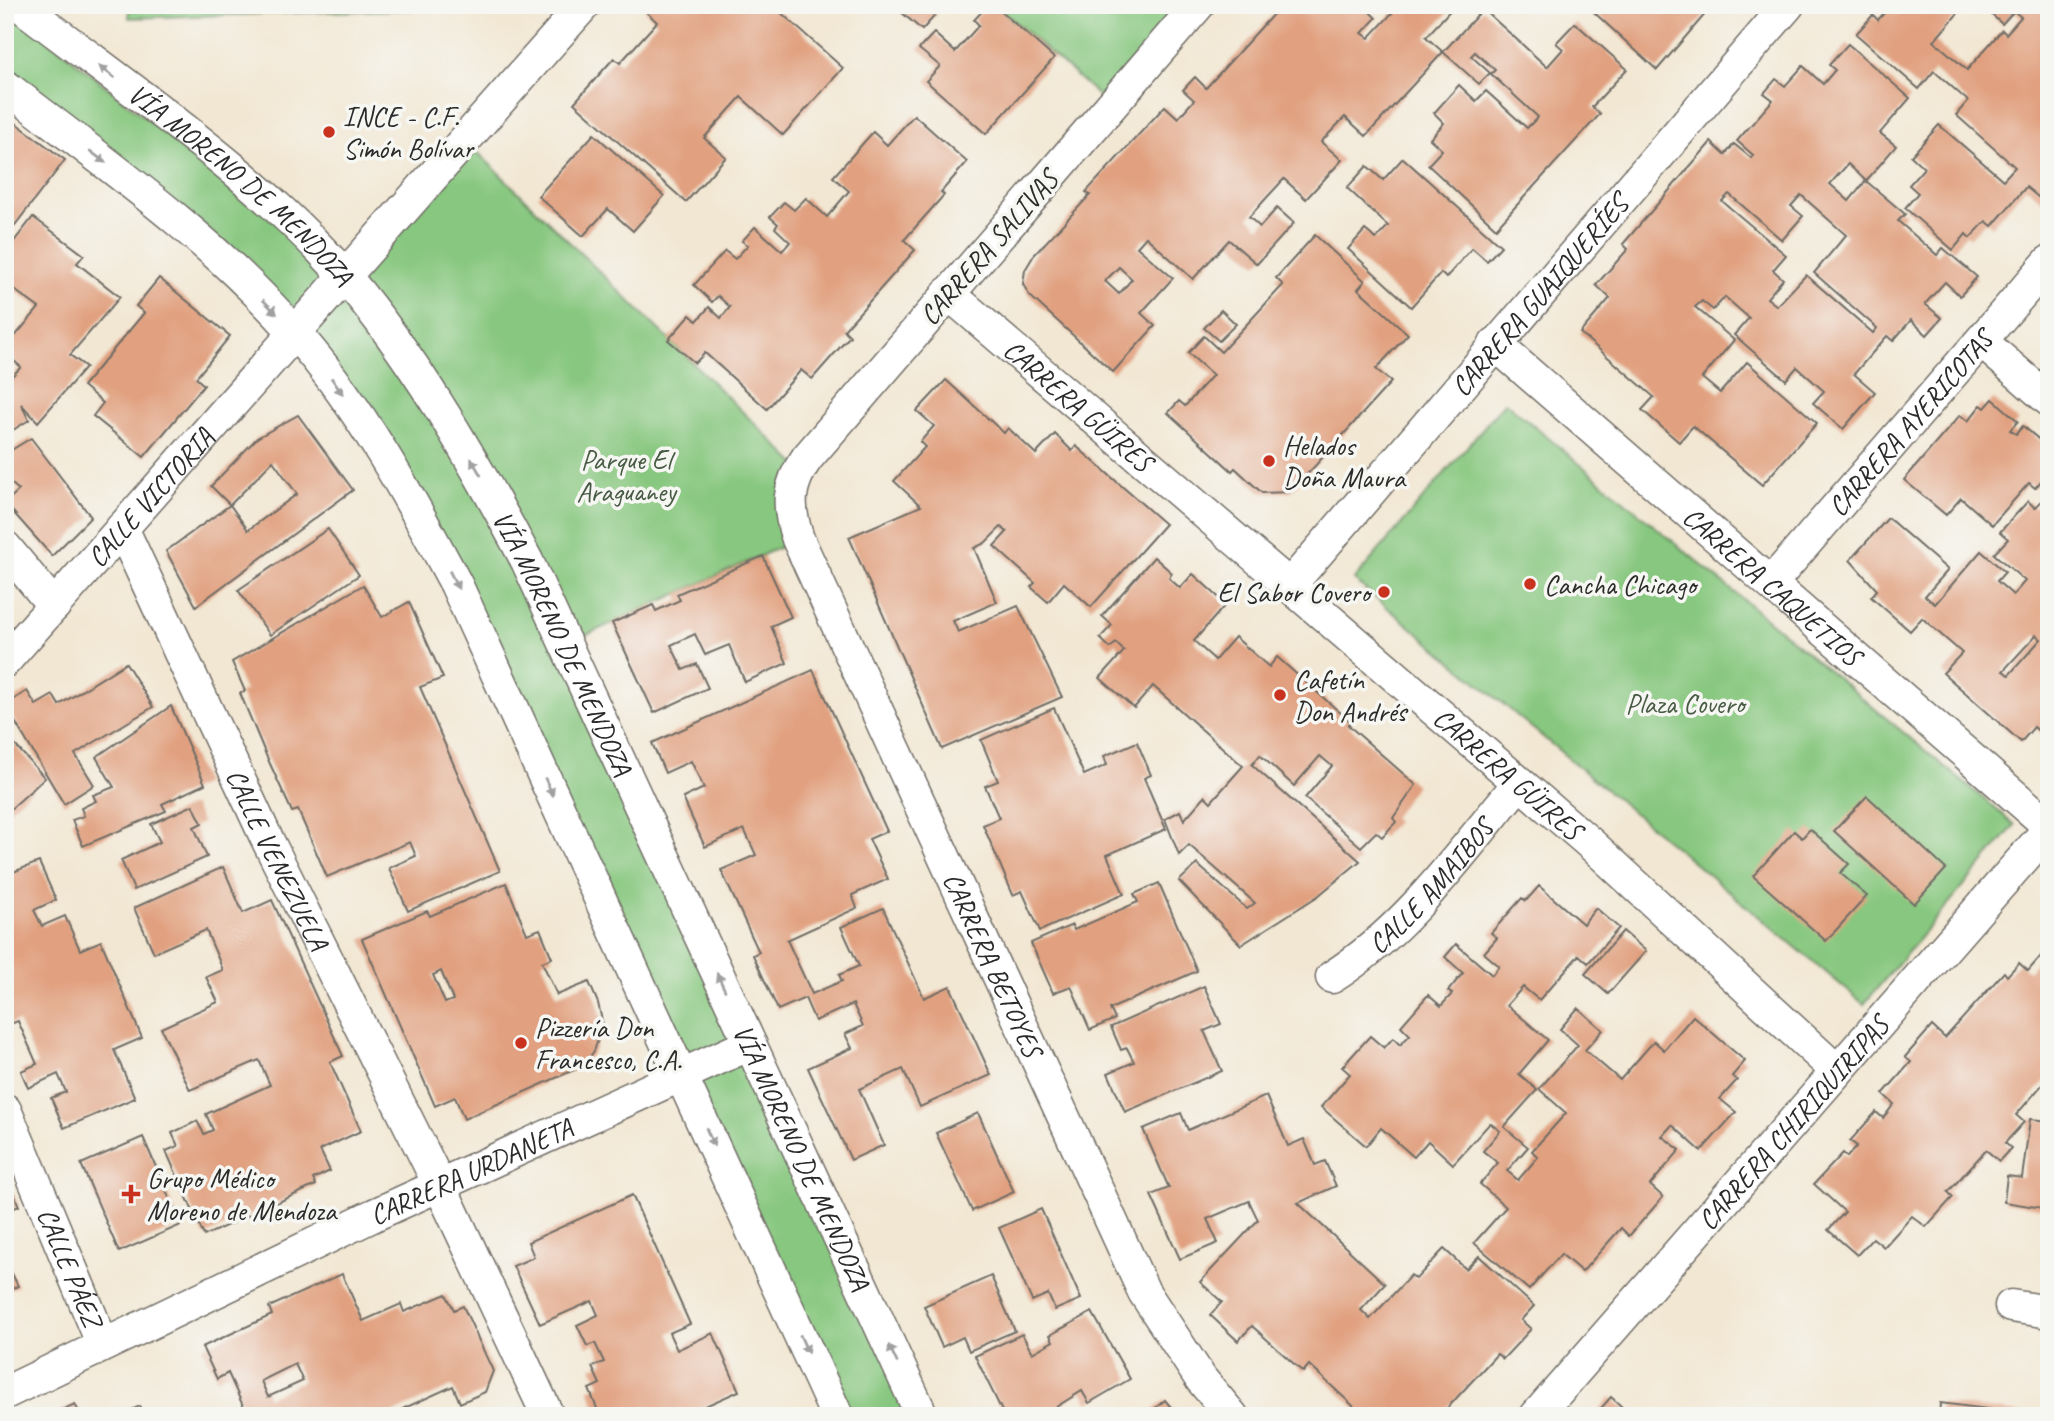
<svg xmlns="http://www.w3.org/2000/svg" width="2054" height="1421" font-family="Caveat,sans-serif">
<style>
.green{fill:#87c77f;stroke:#597955;stroke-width:2}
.building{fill:#e1a180;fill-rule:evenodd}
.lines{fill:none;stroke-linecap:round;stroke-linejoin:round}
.street-casing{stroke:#716d66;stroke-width:35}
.street{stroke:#fff;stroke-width:32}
.oneway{fill:#a0a0a0}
.poi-dot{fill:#c8321e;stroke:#f6f6f2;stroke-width:2.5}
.labels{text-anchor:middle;stroke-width:7;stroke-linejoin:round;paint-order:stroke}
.poi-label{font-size:28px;fill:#2b2b2b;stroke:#f6f6f2;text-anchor:start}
.street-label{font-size:28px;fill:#2b2b2b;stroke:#f6f6f2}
.park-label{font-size:28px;fill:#475a44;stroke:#f6f6f2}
</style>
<rect width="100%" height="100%" fill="#f6f6f2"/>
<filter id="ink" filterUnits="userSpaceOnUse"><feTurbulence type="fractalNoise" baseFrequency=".0143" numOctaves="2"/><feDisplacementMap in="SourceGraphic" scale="14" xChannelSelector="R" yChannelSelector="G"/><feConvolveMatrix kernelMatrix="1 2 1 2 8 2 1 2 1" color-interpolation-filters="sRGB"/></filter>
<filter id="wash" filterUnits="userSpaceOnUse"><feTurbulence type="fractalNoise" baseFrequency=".00686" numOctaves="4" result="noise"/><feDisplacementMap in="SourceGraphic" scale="28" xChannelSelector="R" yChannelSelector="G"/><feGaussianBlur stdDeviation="1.57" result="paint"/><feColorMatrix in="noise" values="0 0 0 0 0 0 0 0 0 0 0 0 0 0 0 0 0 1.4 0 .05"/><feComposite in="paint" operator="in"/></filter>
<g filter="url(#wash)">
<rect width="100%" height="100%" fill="#f2e7d3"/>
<g class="green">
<polygon points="5,5 343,277 465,140 800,468 798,539 566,644 922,1416 837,1416 492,663 326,370 5,86"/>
<polygon points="129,5 460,5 460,8 129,18"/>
<polygon points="996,5 1198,5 1110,106"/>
<polygon points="1505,402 2015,825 1864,1004 1354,580"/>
</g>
<g id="blocks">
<g class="building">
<polygon points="650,5 784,5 779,11 843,68 783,135 741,97 704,138 726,157 686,202 574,103 614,58 620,63 657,22 645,11"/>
<polygon points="893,5 933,5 939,11 922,30"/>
<polygon points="988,5 994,5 1054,58 986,134 926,81 940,66 919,49 934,33 955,52 979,25 974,20"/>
<path d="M1269,5H1363L1376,18L1362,33L1369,38L1395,10L1391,5H1455L1426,37L1443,52L1366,136L1345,117L1321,142L1342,160L1306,199L1284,179L1249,217L1260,227L1277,208L1294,223L1257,264L1229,240L1193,279L1146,237L1137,247L1173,278L1141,313L1155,326L1113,372L1029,295L1023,284L1025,270L1034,255L1090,195L1086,192L1165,106L1178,118L1194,100L1183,90L1195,77L1206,88L1276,11ZM1119,267L1132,279L1119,294L1105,281Z"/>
<polygon points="1586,5 1713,5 1657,70"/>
<polygon points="1891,5 1965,5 1934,41 1967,70 2002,30 2006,34 2021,17 2014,11 2002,24 1981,5 2049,5 2049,194 2043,201 2026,187 1992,226 1986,221 1970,238 1966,234 1953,250 1905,208 1918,193 1909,185 1924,168 1911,156 1939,125 2003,180 2015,167 1956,115 1968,101 1934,71 1919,89 1856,34 1873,15 1878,20"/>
<polygon points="1483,9 1547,67 1563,49 1556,43 1575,23 1627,69 1592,107 1600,114 1496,228 1428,165 1442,150 1430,139 1444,123 1434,113 1459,85 1476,101 1486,91 1527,128 1538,117 1491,74 1495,70 1475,52 1471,56 1490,73 1479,84 1443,52"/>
<path d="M1848,44L1910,98L1880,133L1896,146L1866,181L1905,214L1898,221L1937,255L1943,248L1977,277L1960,296L1945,282L1925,304L1942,318L1927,335L1911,320L1893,341L1887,336L1854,374L1875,392L1843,429L1813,403L1824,391L1797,367L1786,380L1734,335L1749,318L1725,297L1713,310L1702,301L1695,307L1734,340L1702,378L1720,393L1747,362L1817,423L1762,485L1693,426L1679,442L1642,410L1654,397L1580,333L1610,298L1596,285L1628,249L1623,244L1711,142L1725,155L1734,144L1751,158L1753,155L1737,141L1773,100L1764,93L1776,79L1785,86L1803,66L1823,84L1835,70L1829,65ZM1848,164L1866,181L1849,201L1830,184ZM1729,194L1782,240L1803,216L1791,206L1801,195L1846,235L1814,273L1877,328L1873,333L1806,275L1777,306L1767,298L1783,279L1773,270L1786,255L1722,201Z"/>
<polygon points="914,115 967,162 941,192 944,195 904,240 915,250 844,330 850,336 812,379 801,370 767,409 705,353 695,363 668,340 690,315 697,321 709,307 721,318 730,307 718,296 712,302 694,285 725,251 735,259 748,245 742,241 755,227 782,251 790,242 775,228 778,224 770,217 784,202 794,210 806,198 827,217 849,191 833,177 873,132 887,145"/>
<polygon points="13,121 65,160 5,238 5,131"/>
<polygon points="594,134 664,196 633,231 608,209 583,236 538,196"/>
<polygon points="1403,158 1501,246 1487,261 1472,248 1446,278 1441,273 1411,307 1348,249 1365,230 1376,239 1388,226 1347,188 1367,166 1383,180"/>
<polygon points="33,217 84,255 77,263 120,297 70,355 86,367 38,422 21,404 29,420 5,435 5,374 8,380 21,367 5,353 5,348 39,308 5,283 5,253"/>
<polygon points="1315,235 1365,281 1358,289 1408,334 1376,369 1391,382 1314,467 1290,492 1262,493 1235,468 1232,471 1168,413 1179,401 1185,406 1213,375 1188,353 1204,336 1221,352 1283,285 1276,278"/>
<polygon points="159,278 230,336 196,378 204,385 144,457 93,416 103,403 83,386 144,313 136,306"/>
<polygon points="1221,310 1236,324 1219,341 1204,328"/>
<polygon points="946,380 1004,433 1008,428 1036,454 1055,434 1072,451 1076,446 1165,524 1091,607 1064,583 1048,602 1031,587 1035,583 994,546 1007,532 1001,527 985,543 974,548 997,602 953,621 958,632 1018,606 1062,697 942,749 849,537 921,506 894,481 925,447 920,442 934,426 917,411"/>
<polygon points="1993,399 2018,421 2010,430 2016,434 2023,426 2049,448 2049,472 2035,488 2029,483 1992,525 1961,498 1946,515 1904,480 1960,415 1968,421 1981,405 1985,408"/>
<polygon points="298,415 353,490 196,606 166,551 230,505 248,530 297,494 273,461 230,505 211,486 257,438"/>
<polygon points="31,438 91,517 52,556 5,503 19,490 5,478 5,454"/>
<path d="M2049,493V740L2034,727L2021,742L1943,673L1962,653L1922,618L1910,631L1871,597L1877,590L1850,560L1888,518L1948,570L1925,596L1935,604L1981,551L2005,572L1997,581L2013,595L2025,581L1994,554L2008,539L2000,532L2028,501L2035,508ZM2036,635L2041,639L2009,675L2003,671Z"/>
<polygon points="328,529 359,575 270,635 238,590"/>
<polygon points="763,556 791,617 771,626 787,663 745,682 729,645 705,655 695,634 671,645 683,670 697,664 708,688 654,713 612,623 653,605 656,611 680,600 677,594"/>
<polygon points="1154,557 1172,573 1169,578 1180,588 1193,574 1226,604 1194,641 1215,660 1235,637 1269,667 1277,657 1351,722 1348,725 1416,785 1393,818 1396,822 1382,837 1376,832 1361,847 1305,798 1332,766 1320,756 1294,786 1260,755 1252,765 1360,861 1318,896 1241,945 1179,881 1197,864 1247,909 1255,903 1189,845 1179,855 1165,819 1180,811 1184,820 1205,796 1211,802 1243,766 1153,686 1134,708 1100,678 1124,651 1116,643 1110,648 1100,638 1112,625 1102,616"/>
<polygon points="363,585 382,617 409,602 443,678 420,687 500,871 408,911 389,868 416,856 410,842 327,877 298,810 292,812 266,755 240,693 245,691 232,662"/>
<polygon points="126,663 153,707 75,754 94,785 64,804 5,705 27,691 36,705 53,695 59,705"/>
<polygon points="813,670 887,831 869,839 888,879 852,895 857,908 787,940 812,994 842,981 839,975 859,966 841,927 883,908 924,998 950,986 991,1075 920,1107 903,1069 859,1089 884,1145 851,1160 808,1068 852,1048 845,1034 863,1026 853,1004 815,1021 805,998 778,1010 753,955 759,952 721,870 756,855 744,829 705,847 683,798 704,788 691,761 665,773 652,743"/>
<polygon points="171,706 205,784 162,804 166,811 83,846 72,820 84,816 81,808 96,801 93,795 114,787 96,757"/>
<polygon points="1054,708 1084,775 1107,765 1104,756 1137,742 1151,775 1144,778 1166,829 1107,855 1124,894 1040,931 1022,891 1013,895 983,825 999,818 985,786 998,781 981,740"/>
<polygon points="5,734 45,778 5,814"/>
<polygon points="1867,796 1946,869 1914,904 1834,831"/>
<polygon points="193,805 202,823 194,827 207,857 134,890 121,860 160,842 151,824"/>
<polygon points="1810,829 1849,864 1840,873 1867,896 1826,941 1753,876 1794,831 1802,838"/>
<polygon points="39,862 56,900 34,910 42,926 65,916 80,950 101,941 142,1038 114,1050 135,1098 64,1128 51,1098 66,1092 58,1074 28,1088 21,1071 37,1064 18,1021 5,1026 5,867 8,874"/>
<polygon points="223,867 243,913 272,900 343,1056 330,1062 361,1131 320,1150 330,1171 313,1179 316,1185 204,1236 166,1151 178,1146 172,1133 197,1121 204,1134 213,1130 206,1114 270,1085 259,1060 190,1090 161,1028 218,1002 206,977 223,970 206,930 154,953 134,908"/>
<path d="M506,883L527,934L540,929L552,958L542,962L557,995L589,982L598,1003L603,1025L594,1051L583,1066L464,1119L455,1097L435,1106L362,939L427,911L430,916ZM441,971L453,1000L445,1003L433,975Z"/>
<polygon points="1159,883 1197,971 1110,1009 1115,1019 1090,1030 1071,986 1053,993 1031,943 1072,925 1074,930 1138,902 1134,894"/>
<polygon points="1539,886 1583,924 1596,908 1619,928 1588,963 1579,955 1539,1000 1523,987 1507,1005 1548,1040 1519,1074 1537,1090 1504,1127 1528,1147 1507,1171 1518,1180 1538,1157 1532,1151 1566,1113 1539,1089 1578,1045 1560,1029 1578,1008 1603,1030 1585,1050 1620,1080 1654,1041 1664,1050 1693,1016 1745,1061 1732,1076 1737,1080 1720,1099 1736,1112 1701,1151 1672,1125 1662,1136 1680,1150 1650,1185 1663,1197 1629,1236 1621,1228 1582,1272 1561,1254 1529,1290 1474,1243 1506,1207 1480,1184 1498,1163 1483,1151 1500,1131 1490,1123 1453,1164 1428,1141 1414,1157 1381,1128 1366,1146 1321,1107 1350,1074 1342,1067 1370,1036 1384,1048 1393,1038 1400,1045 1410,1035 1401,1026 1428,995 1441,1006 1452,994 1448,991 1463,973 1445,957 1456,944 1492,975 1499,966 1484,953 1497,938 1491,933 1522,898 1526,901"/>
<polygon points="1623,931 1646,951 1608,994 1585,974"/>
<polygon points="2049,947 2049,1077 2016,1115 2024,1122 2005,1143 2011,1148 1999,1161 1986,1150 1948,1192 1953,1197 1926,1227 1912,1216 1884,1247 1873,1238 1857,1255 1828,1230 1845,1212 1814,1184 1843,1153 1847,1157 1857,1146 1850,1141 1876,1112 1883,1118 1894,1104 1883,1094 1911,1062 1905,1057 1932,1026 1945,1038 2004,972 2007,976 2019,963 2028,971"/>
<polygon points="1204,986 1221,1024 1204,1031 1222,1071 1125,1112 1108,1073 1134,1062 1127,1048 1121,1050 1111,1027"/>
<polygon points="1266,1096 1288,1146 1304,1139 1315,1165 1325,1161 1336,1186 1298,1203 1385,1284 1361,1310 1370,1319 1411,1275 1416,1279 1444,1249 1466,1269 1479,1256 1534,1306 1521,1320 1531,1329 1503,1359 1497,1354 1440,1416 1364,1416 1309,1365 1303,1372 1252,1326 1238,1341 1210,1315 1222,1302 1200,1282 1258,1220 1249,1201 1207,1219 1218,1243 1180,1259 1151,1195 1169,1188 1143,1129 1181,1113 1188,1130"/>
<polygon points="978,1113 1014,1192 972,1211 936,1133"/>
<polygon points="2030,1119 2049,1121 2049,1209 2004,1202 2007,1176 2022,1178"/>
<polygon points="143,1137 181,1225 119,1252 81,1164"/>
<polygon points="5,1174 19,1206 5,1212"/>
<polygon points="632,1195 690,1324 669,1333 677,1350 713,1333 739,1391 683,1416 600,1416 589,1389 600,1384 592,1367 604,1362 595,1343 587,1346 577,1325 598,1315 592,1301 540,1324 513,1266 534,1257 528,1242"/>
<polygon points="1041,1209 1081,1299 1055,1310 1048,1294 1032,1301 999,1228"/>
<polygon points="5,1259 18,1286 5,1292"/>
<path d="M342,1274L363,1321L401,1304L404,1312L446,1294L454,1310L463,1306L493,1371L485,1392L460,1403L453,1386L387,1416H234L233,1413L244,1408L228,1373L217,1379L202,1347L272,1315L269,1307ZM295,1364L303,1381L268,1397L261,1381Z"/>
<polygon points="991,1276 1015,1331 969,1351 963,1337 942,1347 924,1306"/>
<polygon points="1092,1312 1130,1379 1089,1403 1082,1391 1056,1407 1062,1416 993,1416 1002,1411 975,1356 1022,1334 1032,1353 1053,1341 1050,1335"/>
<polygon points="1611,1397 1632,1416 1594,1416"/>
<polygon points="1165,1400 1178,1416 1146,1416"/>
<polygon points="1940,1403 2027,1414 2027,1416 1939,1416"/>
<polygon points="75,1404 81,1416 58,1416 57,1412"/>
<polygon points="140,1406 145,1416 118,1416"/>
<polygon points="741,1408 745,1416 724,1416"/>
</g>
</g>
</g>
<g filter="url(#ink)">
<use href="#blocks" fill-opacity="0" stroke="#716d66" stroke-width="2"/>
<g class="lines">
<defs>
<g id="street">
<path id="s1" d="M20,5C130,90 271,184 358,292C425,375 477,467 527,561L922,1416"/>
<path id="s2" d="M1198,5L807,458C787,486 787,507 798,539L1144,1292L1201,1379L1232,1416"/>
<path d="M5,86C105,163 212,238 296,334C362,409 409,496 456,584L837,1416"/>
<path id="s3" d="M948,293L1592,845L1837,1071"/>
<polyline points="1981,341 2049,400"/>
<path id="s4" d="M1495,344L2049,826"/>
<path id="s5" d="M122,528L265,835L440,1186L548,1416"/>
<polyline points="5,547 54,606"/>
<path id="s6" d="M1771,583L2049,262"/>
<path id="s7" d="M1290,585L1788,5"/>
<path id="s8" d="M5,661L584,5"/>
<path id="s9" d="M1332,977C1408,929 1462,851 1519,783"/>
<path id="s10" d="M5,1110L103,1345"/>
<polyline points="2011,1306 2049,1312"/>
<path id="s11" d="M5,1393L374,1215L750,1044"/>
<path id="s12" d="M1536,1416L2049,829"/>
</g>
</defs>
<use href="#street" class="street-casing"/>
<use href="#street" class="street"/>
</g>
<defs><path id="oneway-solid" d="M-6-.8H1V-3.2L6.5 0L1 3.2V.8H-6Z" transform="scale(1.75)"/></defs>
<g class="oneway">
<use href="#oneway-solid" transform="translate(107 72) rotate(-142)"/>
<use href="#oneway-solid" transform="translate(98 157) rotate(37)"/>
<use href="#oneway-solid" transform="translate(270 307) rotate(45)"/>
<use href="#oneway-solid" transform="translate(337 386) rotate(55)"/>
<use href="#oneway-solid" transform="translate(476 467) rotate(-120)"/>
<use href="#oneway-solid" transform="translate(454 580) rotate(63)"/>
<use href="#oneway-solid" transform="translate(549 787) rotate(65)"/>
<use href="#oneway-solid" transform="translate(721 982) rotate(-115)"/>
<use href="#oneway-solid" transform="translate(710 1137) rotate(66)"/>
<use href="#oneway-solid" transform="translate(804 1344) rotate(66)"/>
<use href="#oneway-solid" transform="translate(893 1354) rotate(-115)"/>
</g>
</g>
<g class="poi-dot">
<circle cx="329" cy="132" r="7"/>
<circle cx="1269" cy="461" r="7"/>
<circle cx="1530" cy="584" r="7"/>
<circle cx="1384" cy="592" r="7"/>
<circle cx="1280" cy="695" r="7"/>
<circle cx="521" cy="1043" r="7"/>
<path d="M127.5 1183.5h7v7h7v7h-7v7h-7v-7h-7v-7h7z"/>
</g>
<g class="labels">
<g class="poi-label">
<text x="343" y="126">INCE - C.F.<tspan x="343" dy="32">Simón Bolívar</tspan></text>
<text x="1283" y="455">Helados<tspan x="1283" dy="32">Doña Maura</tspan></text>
<text x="1544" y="594">Cancha Chicago</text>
<text x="1370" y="602" text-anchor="end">El Sabor Covero</text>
<text x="1294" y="689">Cafetín<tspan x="1294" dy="32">Don Andrés</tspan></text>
<text x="535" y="1037">Pizzería Don<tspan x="535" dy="32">Francesco, C.A.</tspan></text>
<text x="147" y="1188">Grupo Médico<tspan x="147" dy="32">Moreno de Mendoza</tspan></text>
</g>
<g class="street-label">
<text dy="10" stroke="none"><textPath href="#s1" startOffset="285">VÍA MORENO DE MENDOZA</textPath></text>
<text transform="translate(988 247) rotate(-49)" y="10">CARRERA SALIVAS</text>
<text dy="10" stroke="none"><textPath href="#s7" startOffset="382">CARRERA GUAIQUERÍES</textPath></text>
<text dy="10" stroke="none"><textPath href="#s3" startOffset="172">CARRERA GÜIRES</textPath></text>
<text dy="10" stroke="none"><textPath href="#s6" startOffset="212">CARRERA AYERICOTAS</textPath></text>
<text dy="10" stroke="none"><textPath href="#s8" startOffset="219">CALLE VICTORIA</textPath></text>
<text dy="10" stroke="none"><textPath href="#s4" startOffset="368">CARRERA CAQUETIOS</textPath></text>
<text dy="10" stroke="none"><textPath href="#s1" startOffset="852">VÍA MORENO DE MENDOZA</textPath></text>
<text dy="10" stroke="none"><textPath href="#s3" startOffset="738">CARRERA GÜIRES</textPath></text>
<text dy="10" stroke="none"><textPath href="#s5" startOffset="366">CALLE VENEZUELA</textPath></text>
<text dy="10" stroke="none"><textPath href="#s9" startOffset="135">CALLE AMAIBOS</textPath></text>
<text dy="10" stroke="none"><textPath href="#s2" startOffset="1152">CARRERA BETOYES</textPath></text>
<text dy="10" stroke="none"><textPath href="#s12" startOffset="390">CARRERA CHIRIQUIRIPAS</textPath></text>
<text dy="10" stroke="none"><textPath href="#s1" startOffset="1419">VÍA MORENO DE MENDOZA</textPath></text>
<text dy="10" stroke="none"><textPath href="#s11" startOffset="516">CARRERA URDANETA</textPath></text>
<text dy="10" stroke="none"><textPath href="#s10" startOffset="170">CALLE PÁEZ</textPath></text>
</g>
<g class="park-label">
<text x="626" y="469">Parque El<tspan x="626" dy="32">Araguaney</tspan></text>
<text x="1685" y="713">Plaza Covero</text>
</g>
</g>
<rect width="2054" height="1421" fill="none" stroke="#f6f6f2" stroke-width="28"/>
</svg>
